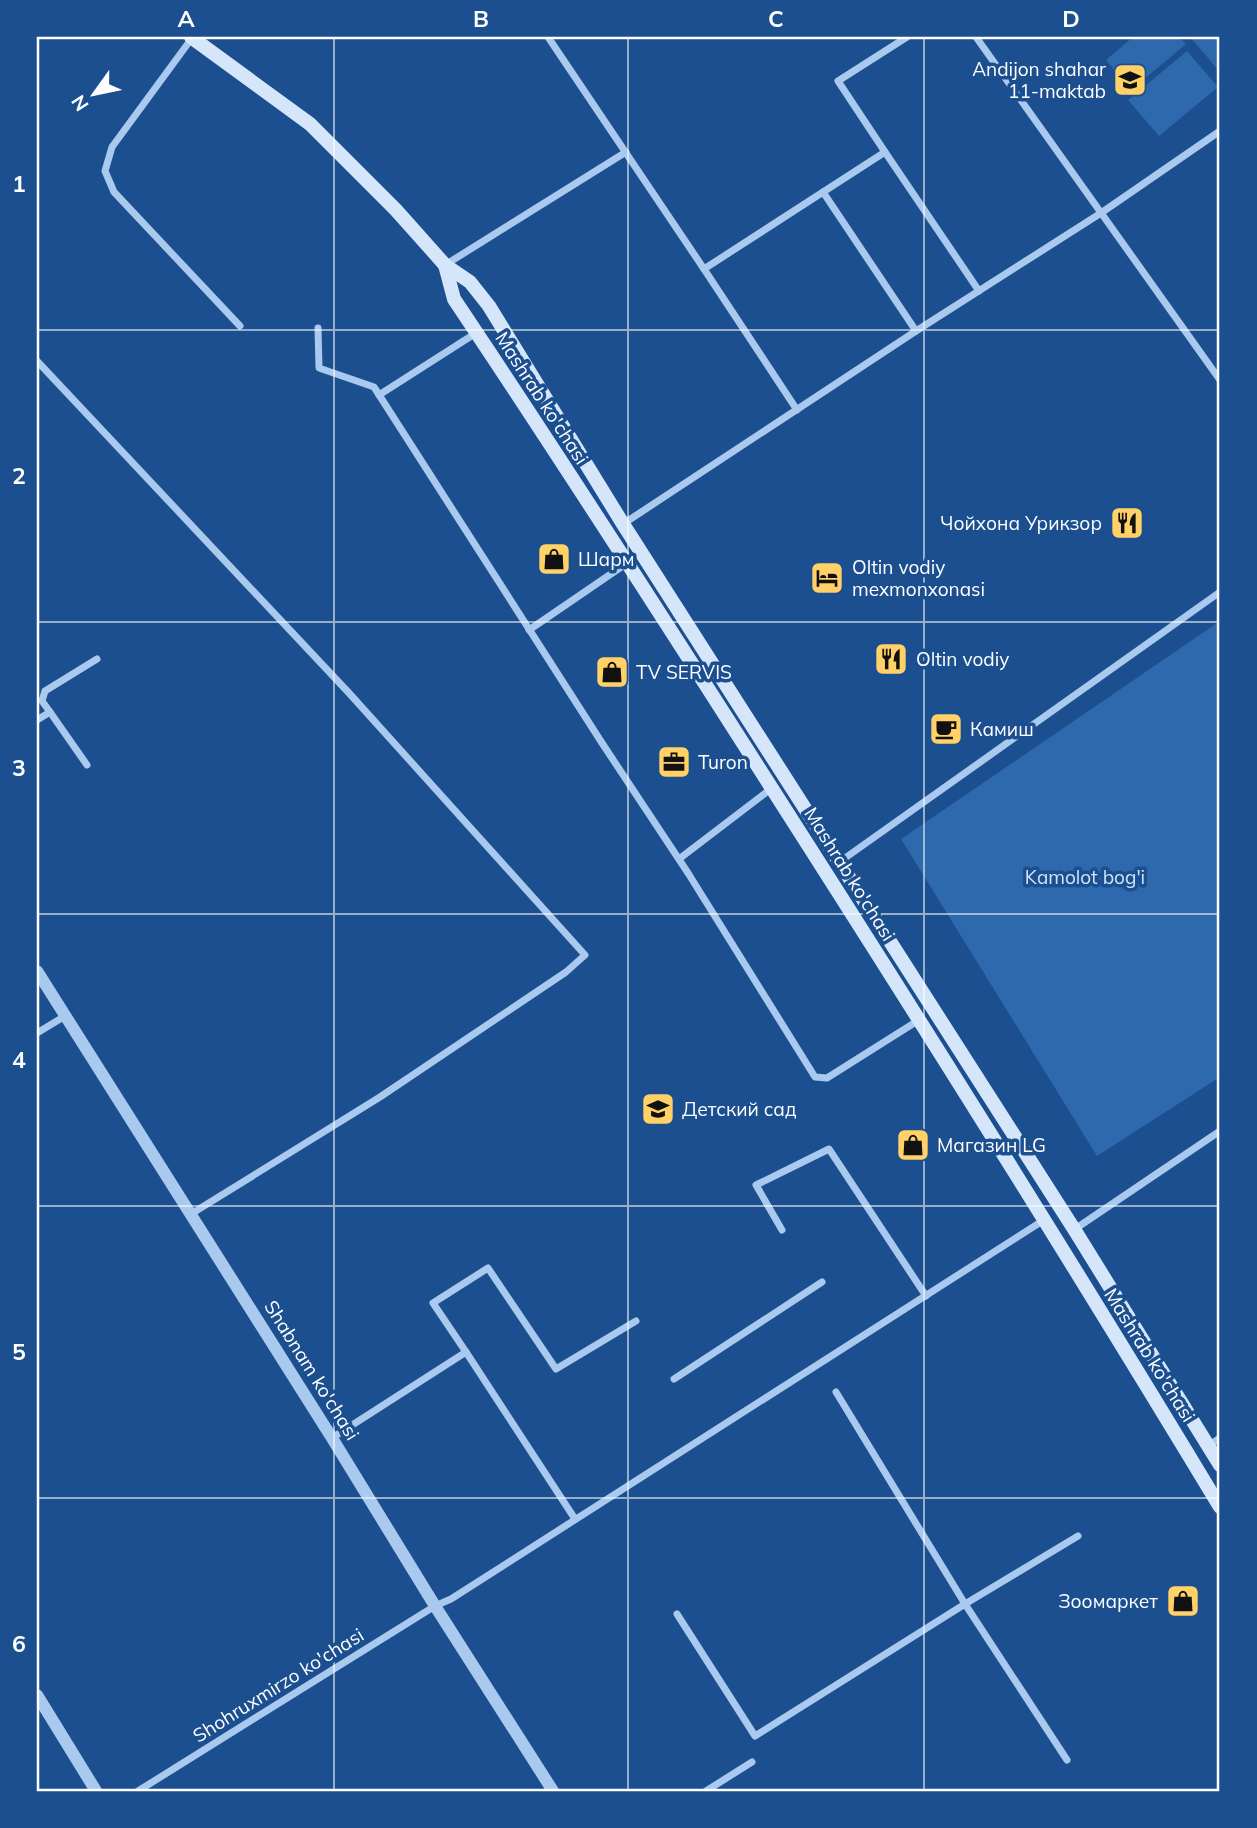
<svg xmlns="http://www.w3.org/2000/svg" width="1257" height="1828" font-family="Mulish,sans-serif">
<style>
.green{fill:#2e69ad}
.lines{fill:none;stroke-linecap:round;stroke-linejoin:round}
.minor{stroke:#a9c9ee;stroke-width:7}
.tertiary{stroke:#a9c9ee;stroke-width:12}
.secondary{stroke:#d6e6fa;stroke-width:14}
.grid{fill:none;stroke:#fff;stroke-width:2;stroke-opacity:0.55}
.labels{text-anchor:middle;stroke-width:7;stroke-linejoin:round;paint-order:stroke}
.poi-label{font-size:19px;fill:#fff;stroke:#1b4f8f;text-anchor:start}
.street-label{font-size:19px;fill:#fff;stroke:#1b4f8f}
.park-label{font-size:19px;fill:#cfe3fa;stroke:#1b4f8f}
.neatline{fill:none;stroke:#fff;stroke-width:2.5}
.grid-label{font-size:23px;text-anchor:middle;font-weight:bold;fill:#fff}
</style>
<rect width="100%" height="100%" fill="#1b4f8f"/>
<g class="green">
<polygon points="1133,37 1179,37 1186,44 1131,90 1106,60"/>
<polygon points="1190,37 1220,37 1220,72"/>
<polygon points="1187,51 1218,87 1159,136 1128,100"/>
<polygon points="1220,621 1220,1077 1097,1156 901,839"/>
</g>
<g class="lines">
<g class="minor">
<polyline points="548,37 704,269 797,410"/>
<polyline points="976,37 1220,380"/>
<polyline points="192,38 112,147 105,171 114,192 240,326"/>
<polyline points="885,152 838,81 907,37"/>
<polyline points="823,192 916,331"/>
<polyline points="445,265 626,152"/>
<polyline points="704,269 885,152 979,291"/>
<polyline points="318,328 319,368 374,387 602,743 688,873 815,1077 827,1078 919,1020"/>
<polyline points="37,361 349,693 585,955 566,972 380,1097 191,1214"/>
<polyline points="379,395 476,333"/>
<polyline points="623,524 916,331 1101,213 1220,131"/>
<polyline points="529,630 627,563"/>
<polyline points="50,712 87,765"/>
<polyline points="37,720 50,712 42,701 45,691 97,659"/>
<polyline points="679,859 772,788"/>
<polyline points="838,863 1220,592"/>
<polyline points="37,1033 65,1016"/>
<polyline points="1075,1229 1220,1131"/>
<polyline points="782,1230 756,1185 829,1149 926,1296"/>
<polyline points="466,1352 433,1303 488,1268 556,1369 636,1321"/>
<polyline points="674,1379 822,1282"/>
<polyline points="836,1392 965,1604 1078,1536"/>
<polyline points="332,1438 466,1352 575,1519"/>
<polyline points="1208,1446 1220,1438"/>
<polyline points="677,1614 755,1736 965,1604 1067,1760"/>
<polyline points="138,1791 435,1606 451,1599 1044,1220"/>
<polyline points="706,1791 752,1762"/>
</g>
<g class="tertiary">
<polyline points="37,971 332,1438 435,1606 553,1791"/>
<polyline points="37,1695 96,1791"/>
</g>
<g class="secondary">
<polyline points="191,37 310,124 396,210 445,265 470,282 489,306 623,524 1074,1229 1220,1465"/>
<path d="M445,265L454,299C562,460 667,624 771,787C924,1026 1074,1265 1220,1507"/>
</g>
</g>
<path class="grid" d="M334,37V1791M628,37V1791M924,37V1791M37,330H1220M37,622H1220M37,914H1220M37,1206H1220M37,1498H1220"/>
<defs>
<symbol id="school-square" viewBox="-11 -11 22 22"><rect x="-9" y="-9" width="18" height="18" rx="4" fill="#ffd166" stroke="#1b4f8f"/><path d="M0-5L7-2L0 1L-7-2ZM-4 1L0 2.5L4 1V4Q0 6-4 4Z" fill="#111"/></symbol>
<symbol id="restaurant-square" viewBox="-11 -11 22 22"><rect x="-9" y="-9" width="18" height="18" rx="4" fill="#ffd166" stroke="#1b4f8f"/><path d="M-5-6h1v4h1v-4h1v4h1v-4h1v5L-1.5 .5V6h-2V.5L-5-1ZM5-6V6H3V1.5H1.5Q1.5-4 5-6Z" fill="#111"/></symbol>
<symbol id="shop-square" viewBox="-11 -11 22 22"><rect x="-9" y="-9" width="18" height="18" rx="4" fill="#ffd166" stroke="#1b4f8f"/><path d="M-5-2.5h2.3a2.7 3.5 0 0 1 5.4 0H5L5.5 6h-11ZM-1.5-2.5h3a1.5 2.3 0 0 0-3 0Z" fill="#111"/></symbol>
<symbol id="hotel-square" viewBox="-11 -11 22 22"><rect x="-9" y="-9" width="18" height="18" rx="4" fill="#ffd166" stroke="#1b4f8f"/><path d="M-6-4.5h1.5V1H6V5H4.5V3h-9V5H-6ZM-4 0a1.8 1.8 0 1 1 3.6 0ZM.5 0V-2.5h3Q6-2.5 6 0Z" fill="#111"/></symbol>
<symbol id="cafe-square" viewBox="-11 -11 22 22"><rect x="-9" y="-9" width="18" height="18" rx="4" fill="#ffd166" stroke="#1b4f8f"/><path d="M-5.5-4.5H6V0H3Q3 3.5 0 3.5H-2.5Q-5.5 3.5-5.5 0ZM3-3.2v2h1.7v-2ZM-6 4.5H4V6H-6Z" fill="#111"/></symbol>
<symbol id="office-square" viewBox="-11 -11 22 22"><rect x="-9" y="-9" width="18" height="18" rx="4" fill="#ffd166" stroke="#1b4f8f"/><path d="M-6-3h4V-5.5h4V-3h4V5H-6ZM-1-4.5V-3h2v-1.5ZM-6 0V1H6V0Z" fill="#111"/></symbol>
</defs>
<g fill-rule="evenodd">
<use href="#school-square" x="1111" y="61" width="38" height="38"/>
<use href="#restaurant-square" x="1108" y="504" width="38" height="38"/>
<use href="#shop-square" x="535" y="540" width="38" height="38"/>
<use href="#hotel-square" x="808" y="559" width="38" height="38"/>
<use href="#restaurant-square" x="872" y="640" width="38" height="38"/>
<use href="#shop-square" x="593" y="653" width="38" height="38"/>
<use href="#cafe-square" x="927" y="710" width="38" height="38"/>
<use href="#office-square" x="655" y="743" width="38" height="38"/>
<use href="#school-square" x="639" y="1090" width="38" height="38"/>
<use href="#shop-square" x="894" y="1126" width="38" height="38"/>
<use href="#shop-square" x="1164" y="1582" width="38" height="38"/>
</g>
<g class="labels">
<g class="poi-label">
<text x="1106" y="76" text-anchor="end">Andijon shahar<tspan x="1106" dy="22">11-maktab</tspan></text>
<text x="1102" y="530" text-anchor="end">Чойхона Урикзор</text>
<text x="578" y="566">Шарм</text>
<text x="852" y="574">Oltin vodiy<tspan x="852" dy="22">mexmonxonasi</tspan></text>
<text x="916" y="666">Oltin vodiy</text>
<text x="636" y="679">TV SERVIS</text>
<text x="970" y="736">Камиш</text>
<text x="698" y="769">Turon</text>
<text x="682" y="1116">Детский сад</text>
<text x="937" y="1152">Магазин LG</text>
<text x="1158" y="1608" text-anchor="end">Зоомаркет</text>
</g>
<g class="street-label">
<text transform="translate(542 398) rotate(57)" y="7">Mashrab ko'chasi</text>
<text transform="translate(850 874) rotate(58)" y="7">Mashrab ko'chasi</text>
<text transform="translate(1150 1355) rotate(58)" y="7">Mashrab ko'chasi</text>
<text transform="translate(312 1370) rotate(58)" y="7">Shabnam ko'chasi</text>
<text transform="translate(278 1685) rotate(-32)" y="7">Shohruxmirzo ko'chasi</text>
</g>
<g class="park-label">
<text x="1085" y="884">Kamolot bog'i</text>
</g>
</g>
<rect width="1257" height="1828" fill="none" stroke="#1b4f8f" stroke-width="77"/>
<g transform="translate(94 94) rotate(237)" stroke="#1b4f8f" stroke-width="5" paint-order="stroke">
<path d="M0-5L12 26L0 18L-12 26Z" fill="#ffffff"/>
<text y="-10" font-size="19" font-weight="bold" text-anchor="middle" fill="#ffffff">N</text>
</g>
<rect x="38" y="38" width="1180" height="1752" class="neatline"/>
<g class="grid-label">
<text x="186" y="27">A</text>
<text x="481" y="27">B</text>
<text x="776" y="27">C</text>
<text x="1071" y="27">D</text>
<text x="19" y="192">1</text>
<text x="19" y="484">2</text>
<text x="19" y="776">3</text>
<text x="19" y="1068">4</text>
<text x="19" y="1360">5</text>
<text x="19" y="1652">6</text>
</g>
</svg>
